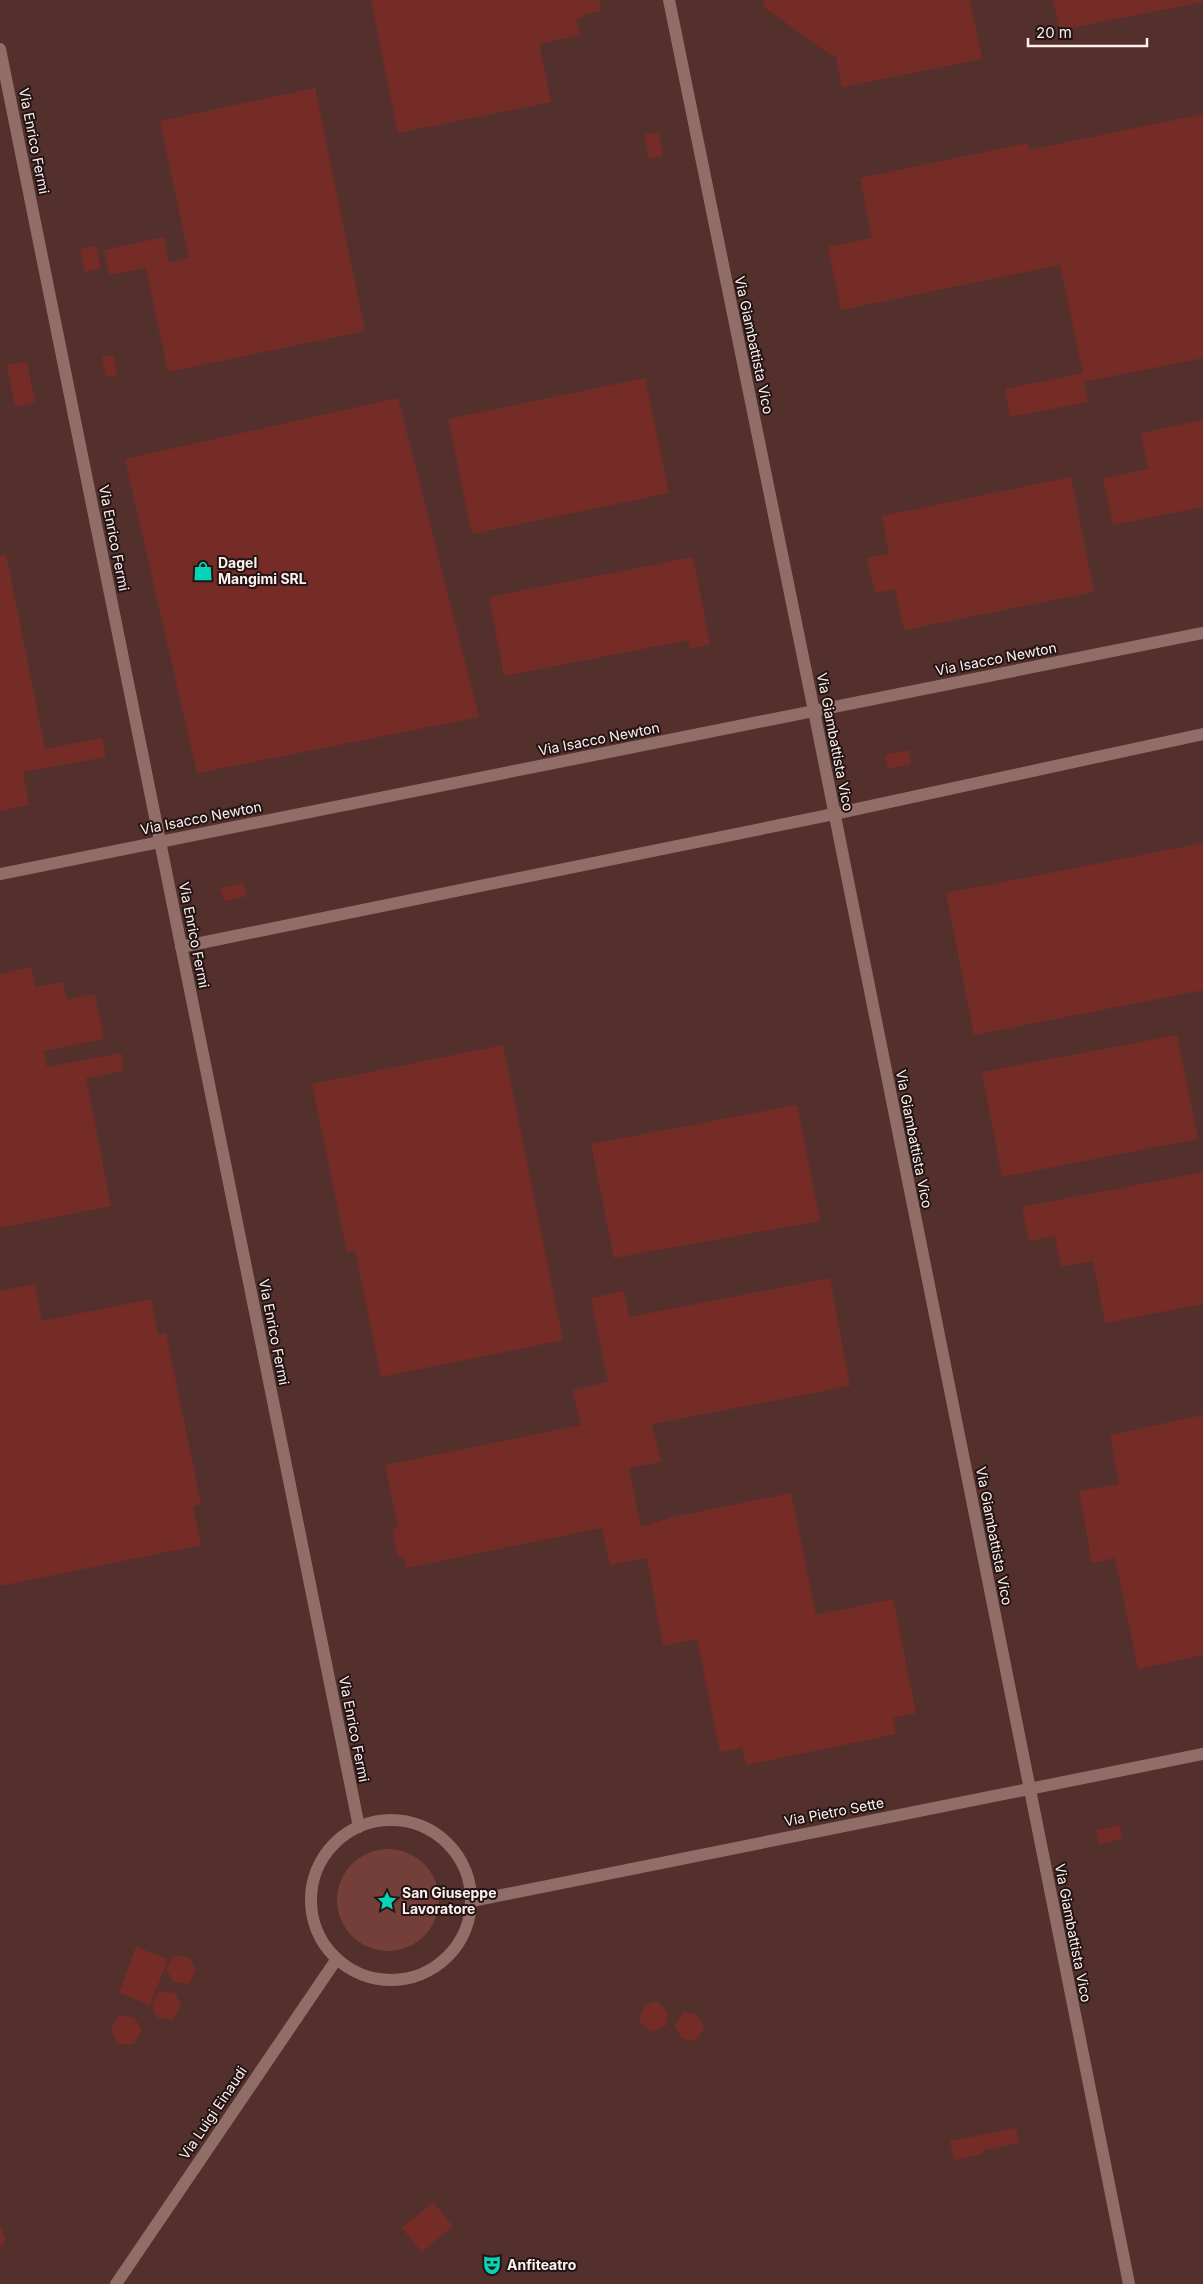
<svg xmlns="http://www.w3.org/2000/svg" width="1203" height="2284" font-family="Inter,sans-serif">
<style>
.built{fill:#54302c}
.green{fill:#753f39}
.building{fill:#752c26}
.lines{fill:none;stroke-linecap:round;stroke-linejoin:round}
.minor{stroke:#916d68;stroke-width:12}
.labels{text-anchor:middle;stroke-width:4;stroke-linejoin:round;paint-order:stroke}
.street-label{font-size:14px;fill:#fdf0ef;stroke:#221413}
.poi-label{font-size:14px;font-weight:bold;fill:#fdf0ef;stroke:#221413;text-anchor:start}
</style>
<rect width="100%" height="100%" fill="#452724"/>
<rect class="built" x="0" y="0" width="1203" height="2284"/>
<circle class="green" cx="388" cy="1900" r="51"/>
<g class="building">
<polygon points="371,0 599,0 601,11 584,14 585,17 576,19 580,35 539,44 551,102 398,133"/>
<polygon points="763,0 970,0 982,59 842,87 836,56 832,56 765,8"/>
<polygon points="1053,0 1203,0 1203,2 1060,30"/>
<polygon points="315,88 365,331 168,372 146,268 109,275 104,250 164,237 169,263 189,258 160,121"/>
<polygon points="1203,114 1203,358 1084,382 1088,402 1010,417 1005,389 1083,373 1060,265 841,310 828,247 872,238 860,178 1028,143 1029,150"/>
<polygon points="659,132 663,156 649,159 644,135"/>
<polygon points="96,246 101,268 85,272 80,249"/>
<polygon points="113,355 117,375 106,377 102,357"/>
<polygon points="27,362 35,402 15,407 7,365"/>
<polygon points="645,378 669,493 472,534 448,419"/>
<polygon points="398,398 479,717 197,773 125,459"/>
<polygon points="1203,420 1203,507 1113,525 1103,478 1148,469 1141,433"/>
<polygon points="1071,477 1094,592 904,630 895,589 875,593 867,558 889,554 882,516"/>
<polygon points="6,554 45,749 102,738 106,757 23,772 29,805 0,811 0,556"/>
<polygon points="693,557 710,644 690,649 688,640 504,676 489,597"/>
<polygon points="909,750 911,764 888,769 885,755"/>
<polygon points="1203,843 1203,990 974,1035 946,893"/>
<polygon points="244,883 247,896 224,901 220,888"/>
<polygon points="31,967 35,987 63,982 67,1000 95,994 104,1039 44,1051 47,1067 121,1053 124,1071 86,1078 111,1206 0,1228 0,974"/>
<polygon points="1177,1035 1198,1139 1002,1177 982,1072"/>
<polygon points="503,1045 563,1340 381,1377 355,1250 347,1252 312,1084"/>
<polygon points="797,1105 820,1221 614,1258 591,1144"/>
<polygon points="1203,1172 1203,1304 1105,1323 1093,1261 1061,1267 1055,1236 1029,1241 1022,1207"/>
<polygon points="830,1278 850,1386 652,1424 661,1462 629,1468 641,1527 673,1517 791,1493 816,1615 893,1599 916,1713 893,1718 896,1734 746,1765 742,1748 720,1752 697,1639 663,1646 647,1558 610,1565 602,1528 406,1568 404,1556 398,1557 392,1528 398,1527 385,1465 581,1425 573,1390 608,1382 591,1298 624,1291 629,1317"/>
<polygon points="35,1284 42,1321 151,1299 158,1335 166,1333 201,1504 193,1506 201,1545 0,1586 0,1291"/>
<polygon points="1203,1415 1203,1655 1138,1669 1115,1558 1092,1563 1079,1491 1119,1484 1110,1435"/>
<polygon points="1120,1825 1122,1839 1099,1844 1096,1830"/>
<polygon points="136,1947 168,1959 150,2005 119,1993"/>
<polygon points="174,1956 189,1957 196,1970 189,1984 173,1982 166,1968"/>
<polygon points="159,1991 175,1993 181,2006 173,2020 157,2018 152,2005"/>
<polygon points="656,2001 668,2012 665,2027 651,2032 639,2021 644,2006"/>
<polygon points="683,2012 697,2015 705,2028 696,2040 682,2039 675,2026"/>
<polygon points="118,2016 134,2017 142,2030 134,2044 118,2044 111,2029"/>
<polygon points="1016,2128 1019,2143 983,2150 983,2154 954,2160 950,2141"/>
<polygon points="433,2202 453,2226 422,2252 402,2228"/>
<polygon points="0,2225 6,2240 0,2248"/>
</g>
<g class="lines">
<g class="minor">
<polyline points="669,0 814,711 1129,2284"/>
<polyline points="0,49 359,1827"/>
<polyline points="0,874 1203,633"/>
<polyline points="181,947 834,814 1203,734"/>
<circle cx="391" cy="1900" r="80"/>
<polyline points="472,1901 1203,1754"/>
<polyline points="116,2284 336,1960"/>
</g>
</g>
<defs>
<symbol id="shop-bare" viewBox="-9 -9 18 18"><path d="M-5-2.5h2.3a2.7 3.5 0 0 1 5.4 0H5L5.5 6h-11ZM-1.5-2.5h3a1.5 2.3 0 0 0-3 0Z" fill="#04d5b6" stroke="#221413" stroke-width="2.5" paint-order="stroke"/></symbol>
<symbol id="sight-bare" viewBox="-9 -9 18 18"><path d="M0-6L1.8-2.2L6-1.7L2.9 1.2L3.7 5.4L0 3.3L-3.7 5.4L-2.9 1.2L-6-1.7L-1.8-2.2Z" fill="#04d5b6" stroke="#221413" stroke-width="2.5" paint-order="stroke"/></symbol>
<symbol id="theatre-bare" viewBox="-9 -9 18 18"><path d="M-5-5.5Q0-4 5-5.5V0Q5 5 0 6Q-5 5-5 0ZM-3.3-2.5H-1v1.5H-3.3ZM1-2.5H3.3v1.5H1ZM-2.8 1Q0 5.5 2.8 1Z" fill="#04d5b6" stroke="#221413" stroke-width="2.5" paint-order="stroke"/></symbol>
</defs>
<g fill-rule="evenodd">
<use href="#shop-bare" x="189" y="557" width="28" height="28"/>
<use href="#sight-bare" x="373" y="1887" width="28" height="28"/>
<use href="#theatre-bare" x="478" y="2251" width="28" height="28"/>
</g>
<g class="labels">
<g class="street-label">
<text transform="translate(34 141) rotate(79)" y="5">Via Enrico Fermi</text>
<text transform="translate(754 345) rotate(78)" y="5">Via Giambattista Vico</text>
<text transform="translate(114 538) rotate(79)" y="5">Via Enrico Fermi</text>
<text transform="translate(996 659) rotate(-11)" y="5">Via Isacco Newton</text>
<text transform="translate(599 739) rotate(-11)" y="5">Via Isacco Newton</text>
<text transform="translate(835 742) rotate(79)" y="5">Via Giambattista Vico</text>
<text transform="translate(201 818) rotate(-11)" y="5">Via Isacco Newton</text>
<text transform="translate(194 935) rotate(79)" y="5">Via Enrico Fermi</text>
<text transform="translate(914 1139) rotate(79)" y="5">Via Giambattista Vico</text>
<text transform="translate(274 1332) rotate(79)" y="5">Via Enrico Fermi</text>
<text transform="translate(994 1536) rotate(79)" y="5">Via Giambattista Vico</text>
<text transform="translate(354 1729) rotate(79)" y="5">Via Enrico Fermi</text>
<text transform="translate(834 1812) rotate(-11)" y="5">Via Pietro Sette</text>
<text transform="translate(1073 1933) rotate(79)" y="5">Via Giambattista Vico</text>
<text transform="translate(213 2113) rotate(-56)" y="5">Via Luigi Einaudi</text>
</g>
<g class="poi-label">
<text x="218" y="568">Dagel<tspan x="218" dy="16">Mangimi SRL</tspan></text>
<text x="402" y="1898">San Giuseppe<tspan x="402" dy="16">Lavoratore</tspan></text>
<text x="507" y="2270">Anfiteatro</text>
</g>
</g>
<path d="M1028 38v8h119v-8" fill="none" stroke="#fdf0ef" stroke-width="2.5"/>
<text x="1036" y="38" font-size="15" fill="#fdf0ef" stroke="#221413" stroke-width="4" paint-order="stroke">20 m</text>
</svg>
